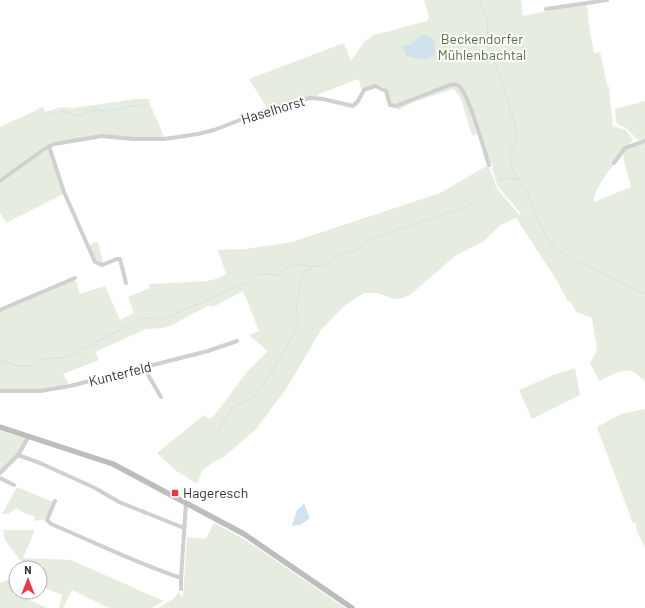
<svg xmlns="http://www.w3.org/2000/svg" width="645" height="608" font-family="Barlow,sans-serif">
<style>
.green{fill:#e6ecdf;fill-rule:evenodd}
.water{fill:#cfe2ee}
.lines{fill:none;stroke-linecap:round;stroke-linejoin:round}
.stream{stroke:#cfe2ee;stroke-width:1}
.minor{stroke:#d0d0d0;stroke-width:4}
.secondary{stroke:#bdbdbd;stroke-width:5.5}
.poi-dot{fill:#e63946;stroke:#fff;stroke-width:1.5}
.labels{text-anchor:middle;stroke-width:4;stroke-linejoin:round;paint-order:stroke}
.park-label{font-size:14px;fill:#56703f;stroke:#fff}
.street-label{font-size:14px;fill:#333;stroke:#fff}
.poi-label{font-size:14px;fill:#333;stroke:#fff;text-anchor:start}
</style>
<rect width="100%" height="100%" fill="#fff"/>
<g class="green">
<path d="M424,0H521L523,16L587,3L589,25L594,53L600,52L607,85L609,87L613,126L626,130L633,140L629,144L630,148L645,141V382C630,362 618,372 599,381L590,363L597,350L592,318L576,312L570,301H568L554,276L516,218L499,226L484,241L455,256L410,295L400,299L391,298L377,293H364L343,307L321,330L286,389L256,429L224,457L213,462L205,469H203L197,484L175,470L157,453L204,415L210,419L214,416L247,372L268,351L249,335L259,331L243,291L213,307L209,305L174,324L163,328L146,329L95,352L99,360L63,374L69,385L40,389H0V311L75,279L80,294L105,286L120,320L134,313L128,297L150,288L149,284L207,281L216,279L226,274L218,250L246,249L292,242L440,193L488,165L498,190L521,217L520,212L498,187L492,168L493,167L492,163L490,164C484,145 474,103 463,88C461,84 457,83 453,82L399,104L390,105L384,87L375,85L362,90L358,79L317,95L318,98L267,108L249,79L344,43L351,61L365,41L374,35L427,21L429,17ZM624,154L623,157L631,187L594,202C592,191 615,161 624,154Z"/>
<polygon points="450,86 456,86 464,94 477,134 472,135 461,99 454,89 416,101 398,110 396,107"/>
<polygon points="136,99 148,99 164,137 133,138 102,135 53,142 43,147 0,179 0,127 43,107 45,112 61,107 73,108"/>
<polygon points="645,101 645,139 638,140 626,128 616,123 615,109"/>
<polygon points="48,148 63,194 6,223 0,213 0,183"/>
<polygon points="98,241 103,263 98,263 89,245"/>
<polygon points="575,368 580,395 532,419 519,390 556,374"/>
<polygon points="645,409 645,548 637,532 636,523 633,523 597,427 621,414"/>
<polygon points="0,431 26,439 17,454 0,471"/>
<polygon points="17,487 53,502 46,519 34,521 35,516 26,514 16,508 9,514 2,514"/>
<polygon points="214,523 244,539 345,608 158,608 172,600 179,592 181,596 183,597 187,537 206,539"/>
<polygon points="3,530 35,530 23,558 71,560 164,601 151,608 109,608 72,590 63,608 59,608 62,595 40,586 40,568 23,568 21,561 5,540"/>
<polygon points="16,576 17,595 48,608 0,608 0,583"/>
</g>
<g class="water">
<path d="M421,35C434,35 436,42 435,53C427,62 417,59 407,56L402,46L412,44Z"/>
<polygon points="304,504 310,518 300,525 292,526 297,510"/>
</g>
<g class="lines">
<g class="stream">
<polyline points="479,0 488,22 487,39 488,49 497,68 516,128 516,141 510,151 511,168 528,193 536,217 546,236 555,247 572,259"/>
<polyline points="50,115 62,111 80,116 95,110 107,111 138,105 145,106"/>
<polyline points="496,180 512,178 519,180"/>
<polyline points="576,261 645,294"/>
<polyline points="298,315 296,310 302,276 305,272 313,267"/>
<path d="M0,359C12,365 25,369 38,365L42,359L68,357L142,318L164,319L251,280L258,274L280,275L287,267L294,265L319,266L327,265L340,254L355,251L373,238L467,206L479,198L493,183"/>
<polyline points="0,365 5,362"/>
<path d="M208,442C220,433 222,422 231,410C237,402 245,404 252,398C262,391 299,330 299,319"/>
</g>
<g class="minor">
<polyline points="546,9 607,0"/>
<polyline points="49,146 64,192 95,262 102,265 117,259 120,259 126,283"/>
<polyline points="614,163 625,148 645,141"/>
<path d="M0,181L44,149L54,144L102,136L133,139H164L198,134L214,130L271,108L310,98L323,99L353,106L358,101L364,90L375,86L386,91L390,105L396,106L447,86C451,84 455,83 459,86C469,94 484,150 489,165"/>
<polyline points="0,310 75,278"/>
<polyline points="144,368 161,397"/>
<polyline points="0,391 40,391 70,386 208,351 237,341"/>
<polyline points="18,455 40,463 95,488 119,502 184,528"/>
<polyline points="0,473 18,455 29,436"/>
<polyline points="0,478 14,485"/>
<path d="M55,501L47,520L51,524C94,542 136,563 181,578V589"/>
<polyline points="181,578 186,503"/>
</g>
<polyline class="secondary" points="0,427 113,464 244,534 352,608"/>
</g>
<rect class="poi-dot" x="171" y="489" width="8" height="8" rx="2"/>
<g class="labels">
<g class="park-label">
<text x="482" y="44">Beckendorfer<tspan x="482" dy="16">Mühlenbachtal</tspan></text>
</g>
<g class="street-label">
<text transform="translate(273 110) rotate(-17)" y="5">Haselhorst</text>
<text transform="translate(120 374) rotate(-14)" y="5">Kunterfeld</text>
</g>
<g class="poi-label">
<text x="183" y="498">Hageresch</text>
</g>
</g>
<g transform="translate(28 580)"><circle r="19" fill="#ffffff" stroke="#adadad"/>
<path d="M0-3L7 15L0 10L-7 15Z" fill="#e63946"/>
<text y="-6" font-size="11" font-weight="bold" text-anchor="middle" fill="#333333">N</text>
</g>
</svg>
